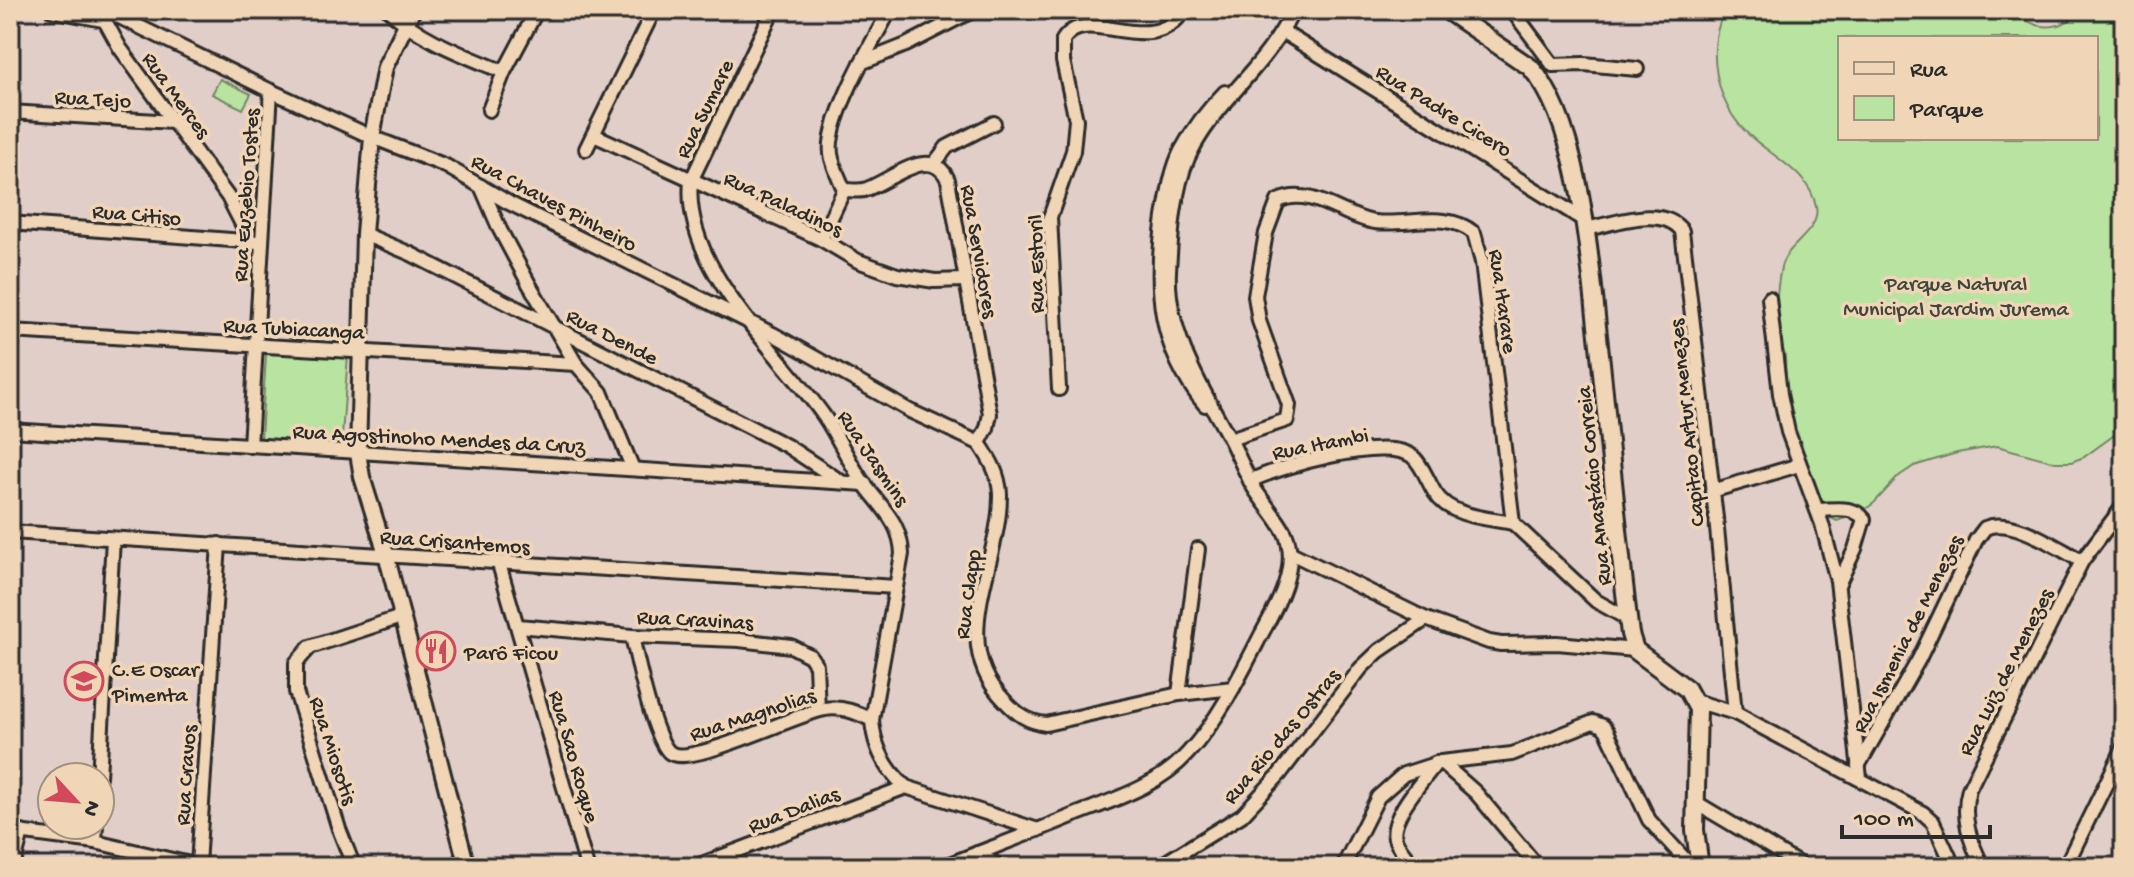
<svg xmlns="http://www.w3.org/2000/svg" width="2134" height="877" font-family="'Gochi Hand',sans-serif">
<style>
.green{fill:#b9e3a0;stroke:#728766;stroke-width:2;fill-rule:evenodd}
.lines{fill:none;stroke-linecap:round;stroke-linejoin:round}
.minor-casing{stroke:#2b2b2b;stroke-width:18}
.tertiary-casing{stroke:#2b2b2b;stroke-width:20}
.secondary-casing{stroke:#2b2b2b;stroke-width:22}
.minor{stroke:#f0d5b7;stroke-width:12}
.tertiary{stroke:#f0d5b7;stroke-width:14}
.secondary{stroke:#f0d5b7;stroke-width:16}
.labels{text-anchor:middle;stroke-width:7;stroke-linejoin:round;paint-order:stroke}
.street-label{font-size:22px;fill:#2b2b2b;stroke:#f0d5b7}
.park-label{font-size:22px;fill:#40473d;stroke:#f0d5b7}
.poi-label{font-size:22px;fill:#2b2b2b;stroke:#f0d5b7;text-anchor:start}
</style>
<rect width="100%" height="100%" fill="#e2cec8"/>
<filter id="ink" filterUnits="userSpaceOnUse"><feTurbulence type="fractalNoise" baseFrequency=".0125" numOctaves="2"/><feDisplacementMap in="SourceGraphic" scale="16" xChannelSelector="R" yChannelSelector="G"/><feConvolveMatrix kernelMatrix="1 2 1 2 8 2 1 2 1" color-interpolation-filters="sRGB"/></filter>
<g filter="url(#ink)">
<g class="green">
<path d="M1725,10H2010C2037,31 2057,33 2084,10H2124V428L2084,457L2071,462H2055L1997,446L1957,453L1914,466L1899,476L1874,503L1860,513L1837,521L1822,514C1813,490 1791,447 1787,423C1784,402 1786,379 1785,357C1784,348 1779,342 1778,334C1774,312 1777,288 1781,267C1786,244 1821,232 1816,207C1810,172 1770,156 1747,133C1716,103 1705,49 1725,10ZM1840,38H2096V138H1840Z"/>
<polygon points="220,79 251,94 243,109 212,94"/>
<polygon points="271,351 348,354 342,436 335,446 261,438 266,355"/>
</g>
<g class="lines">
<defs>
<g id="minor">
<polyline points="51,10 103,20"/>
<polyline points="99,10 120,48 228,197 251,242"/>
<polyline points="105,10 271,91 372,137 446,166 509,203 773,334 910,411 979,443"/>
<path d="M389,10C421,40 464,55 504,72"/>
<path d="M773,10L691,181C682,268 778,350 824,416C839,438 849,463 865,485C882,508 901,523 902,554L872,720C874,747 885,769 906,787L1038,830"/>
<polyline points="1512,10 1553,65"/>
<polyline points="1283,32 1584,220"/>
<polyline points="861,63 906,45 974,10"/>
<polyline points="1553,65 1584,64 1637,69"/>
<polyline points="489,110 504,72 537,10"/>
<polyline points="10,112 173,122"/>
<polyline points="594,135 821,239 858,261 897,275 935,281 964,280"/>
<polyline points="586,149 654,10"/>
<polyline points="934,164 947,147 994,123"/>
<polyline points="481,186 500,230 529,284 576,364 601,392 633,469"/>
<path d="M844,190C850,190 858,191 864,190C890,182 931,142 948,180L990,414L987,428L979,443"/>
<polyline points="10,223 257,242"/>
<path d="M1586,229C1613,224 1663,204 1682,231L1716,518L1735,713"/>
<polyline points="364,234 411,254 787,446 840,481"/>
<path d="M821,239L844,190C840,179 833,167 831,154C826,120 873,41 890,10"/>
<polyline points="1769,298 1780,394 1788,432 1822,524 1837,581 1860,778"/>
<polyline points="10,331 576,364"/>
<path d="M1059,389L1050,217L1073,151L1076,120L1063,61V40C1087,2 1150,62 1184,10"/>
<path d="M1205,405C1158,349 1154,286 1164,217C1168,195 1171,171 1181,151C1192,130 1208,109 1225,92"/>
<polyline points="10,430 865,484"/>
<path d="M1230,439L1287,420L1289,405L1259,321L1255,296L1266,233L1278,201C1311,185 1344,218 1375,222C1408,226 1447,210 1474,233L1482,262L1513,523L1596,601L1628,619"/>
<path d="M979,443C990,459 999,474 1000,494C1001,564 945,641 1005,701C1017,714 1028,722 1046,724L1179,694L1233,688"/>
<polyline points="250,446 271,91"/>
<path d="M1250,481C1278,467 1385,436 1412,456C1422,464 1428,482 1435,493C1450,517 1487,518 1513,523"/>
<polyline points="1712,491 1799,465"/>
<path d="M1817,510C1833,510 1854,505 1864,519L1855,549L1838,585"/>
<polyline points="10,532 896,587"/>
<polyline points="1291,553 1426,619 1489,642 1501,644 1557,643 1635,650"/>
<polyline points="499,564 587,867"/>
<polyline points="518,626 632,636 739,640 791,646 810,656 816,665 818,710"/>
<path d="M632,636C637,659 653,736 669,752C688,769 797,713 825,709C842,706 858,713 872,720"/>
<polyline points="1179,694 1198,549"/>
<polyline points="1695,701 1735,713 1923,813 1933,822 1954,867"/>
<polyline points="1441,762 1476,793 1538,867"/>
<path d="M1858,766L1919,659L1976,540L1985,528C2012,516 2057,548 2082,561"/>
<polyline points="99,777 113,539"/>
<polyline points="1695,802 1804,867"/>
<polyline points="10,831 95,842 203,867"/>
<polyline points="95,842 96,825"/>
<polyline points="977,853 1000,867"/>
<polyline points="198,865 219,544"/>
<polyline points="13,867 22,832"/>
<polyline points="354,867 339,829 296,692 296,663 310,647 401,617"/>
<polyline points="694,867 906,787"/>
<path d="M942,867C985,850 1029,834 1072,816C1112,800 1158,787 1188,753C1219,719 1240,676 1261,635C1277,606 1300,566 1285,533C1277,517 1264,504 1254,488C1245,472 1238,455 1230,439C1202,389 1166,331 1169,271C1171,235 1174,190 1188,158C1214,102 1268,66 1293,10"/>
<polyline points="1158,867 1242,815 1279,775 1361,668 1379,651 1426,619"/>
<polyline points="1343,867 1378,797 1404,774 1441,762 1512,754 1593,722 1603,726 1607,731 1649,820 1692,867"/>
<path d="M1416,867C1409,859 1400,851 1396,841C1386,820 1424,780 1436,763"/>
<path d="M1983,867C1970,842 1961,817 1969,789L2082,561L2124,505"/>
<polyline points="2065,867 2124,747"/>
</g>
<polyline id="tertiary" points="413,10 385,67 372,137 364,234 358,453 362,477 386,554 467,867"/>
<path id="secondary" d="M1446,10L1530,67C1583,124 1591,277 1600,354C1610,447 1618,541 1630,634L1635,650L1687,689L1698,709L1695,830L1700,867"/>
</defs>
<use href="#minor" class="minor-casing"/>
<use href="#tertiary" class="tertiary-casing"/>
<use href="#secondary" class="secondary-casing"/>
<use href="#minor" class="minor"/>
<use href="#tertiary" class="tertiary"/>
<use href="#secondary" class="secondary"/>
</g>
</g>
<defs>
<symbol id="restaurant-ring" viewBox="-11 -11 22 22"><circle r="9.5" fill="#f0d5b7" stroke="#d1495b" stroke-width="1.5"/><path d="M-5-6h1v4h1v-4h1v4h1v-4h1v5L-1.5 .5V6h-2V.5L-5-1ZM5-6V6H3V1.5H1.5Q1.5-4 5-6Z" fill="#d1495b"/></symbol>
<symbol id="school-ring" viewBox="-11 -11 22 22"><circle r="9.5" fill="#f0d5b7" stroke="#d1495b" stroke-width="1.5"/><path d="M0-5L7-2L0 1L-7-2ZM-4 1L0 2.5L4 1V4Q0 6-4 4Z" fill="#d1495b"/></symbol>
</defs>
<g fill-rule="evenodd">
<use href="#restaurant-ring" x="414" y="629" width="44" height="44"/>
<use href="#school-ring" x="62" y="659" width="44" height="44"/>
</g>
<g class="labels">
<g class="street-label">
<text transform="translate(178 94) rotate(54)" y="8">Rua Merces</text>
<text transform="translate(93 97) rotate(3)" y="8">Rua Tejo</text>
<text transform="translate(703 108) rotate(-64)" y="8">Rua Sumare</text>
<text transform="translate(1445 109) rotate(32)" y="8">Rua Padre Cicero</text>
<text transform="translate(244 195) rotate(-86)" y="8">Rua Euzebio Tostes</text>
<text transform="translate(555 201) rotate(28)" y="8">Rua Chaves Pinheiro</text>
<text transform="translate(784 202) rotate(25)" y="8">Rua Paladinos</text>
<text transform="translate(137 213) rotate(5)" y="8">Rua Citiso</text>
<text transform="translate(981 251) rotate(80)" y="8">Rua Servidores</text>
<text transform="translate(1034 264) rotate(-91)" y="8">Rua Estoril</text>
<text transform="translate(1505 301) rotate(82)" y="8">Rua Itarare</text>
<text transform="translate(294 327) rotate(3)" y="8">Rua Tubiacanga</text>
<text transform="translate(613 335) rotate(27)" y="8">Rua Dende</text>
<text transform="translate(1685 423) rotate(-96)" y="8">Capitao Artur Menezes</text>
<text transform="translate(439 437) rotate(3)" y="8">Rua Agostinoho Mendes da Cruz</text>
<text transform="translate(1320 442) rotate(-11)" y="8">Rua Itambi</text>
<text transform="translate(875 457) rotate(56)" y="8">Rua Jasmins</text>
<text transform="translate(1592 486) rotate(-96)" y="8">Rua Anastácio Correia</text>
<text transform="translate(455 540) rotate(4)" y="8">Rua Crisantemos</text>
<text transform="translate(966 594) rotate(-82)" y="8">Rua Clapp</text>
<text transform="translate(695 618) rotate(3)" y="8">Rua Cravinas</text>
<text transform="translate(1906 633) rotate(-63)" y="8">Rua Ismenia de Menezes</text>
<text transform="translate(2004 671) rotate(-63)" y="8">Rua Luiz de Menezes</text>
<text transform="translate(752 713) rotate(-18)" y="8">Rua Magnolias</text>
<text transform="translate(1280 735) rotate(-50)" y="8">Rua Rio das Ostras</text>
<text transform="translate(335 750) rotate(72)" y="8">Rua Miosotis</text>
<text transform="translate(576 756) rotate(74)" y="8">Rua Sao Roque</text>
<text transform="translate(184 775) rotate(-86)" y="8">Rua Cravos</text>
<text transform="translate(793 808) rotate(-21)" y="8">Rua Dalias</text>
</g>
<g class="park-label">
<text x="1956" y="290">Parque Natural<tspan x="1956" dy="25">Municipal Jardim Jurema</tspan></text>
</g>
<g class="poi-label">
<text x="464" y="659">Parô Ficou</text>
<text x="112" y="676">C.E Oscar<tspan x="112" dy="25">Pimenta</tspan></text>
</g>
</g>
<rect width="2134" height="877" fill="none" stroke="#f0d5b7" stroke-width="40"/>
<rect x="20" y="20" width="2094" height="837" fill="none" stroke="#2b2b2b" stroke-width="3" filter="url(#ink)"/>
<rect x="1838" y="36" width="260" height="104" fill="#f0d5b7" stroke="#a1917f" stroke-width="2"/>
<rect x="1854" y="62" width="40" height="12" fill="#f0d5b7" stroke="#a1917f" stroke-width="2"/>
<text x="1910" y="76" font-size="24" fill="#2b2b2b">Rua</text>
<rect x="1854" y="96" width="40" height="24" fill="#b9e3a0" stroke="#a1917f" stroke-width="2"/>
<text x="1910" y="116" font-size="24" fill="#2b2b2b">Parque</text>
<g transform="translate(76 801) rotate(116)"><circle r="38" fill="#f0d5b7" stroke="#a1917f" stroke-width="2"/>
<path d="M0-6L14 30L0 20L-14 30Z" fill="#d1495b"/>
<text y="-12" font-size="22" font-weight="bold" text-anchor="middle" fill="#2b2b2b">N</text>
</g>
<path d="M1842 825v12h148v-12" fill="none" stroke="#2b2b2b" stroke-width="4"/>
<text x="1854" y="825" font-size="24" fill="#2b2b2b" stroke="#f0d5b7" stroke-width="6" paint-order="stroke">100 m</text>
</svg>
